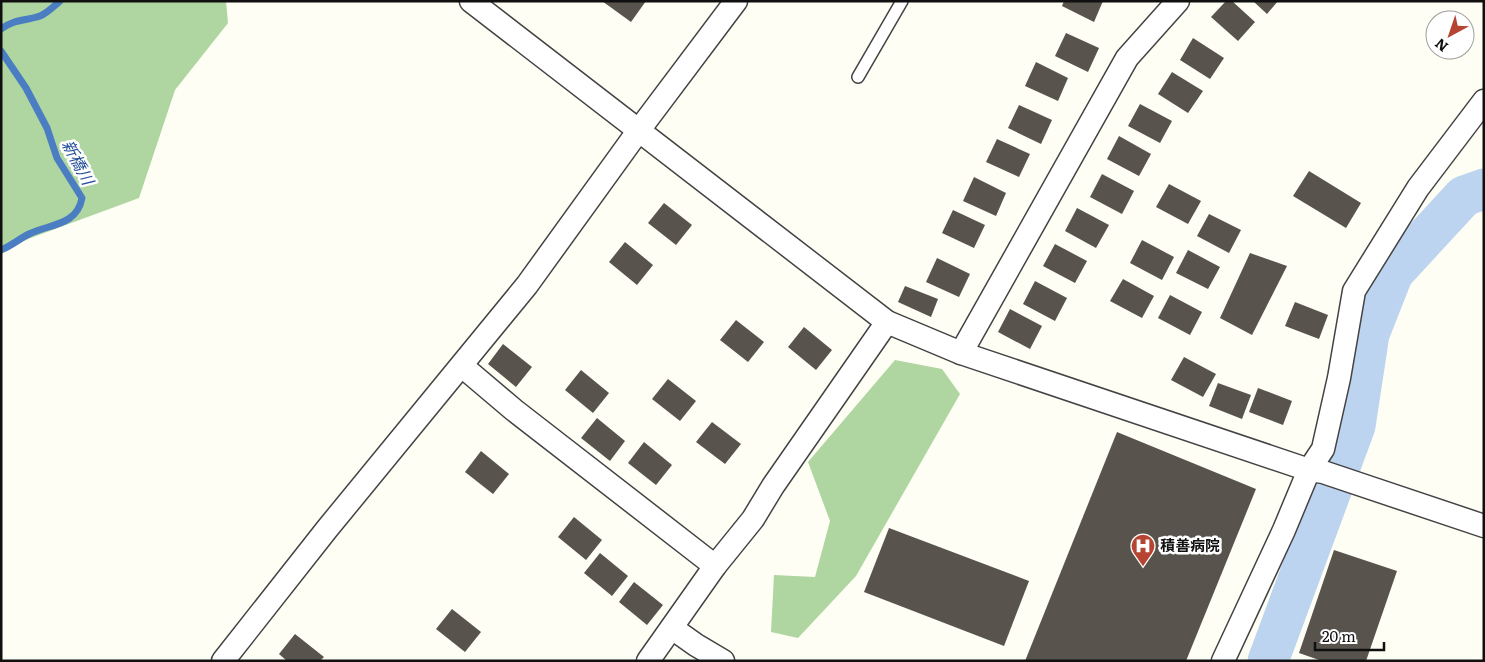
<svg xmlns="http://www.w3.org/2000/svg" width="1485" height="662" font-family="Literata,'Noto Sans JP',serif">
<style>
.forest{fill:#afd6a0}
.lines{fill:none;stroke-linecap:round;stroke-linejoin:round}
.stream{stroke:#4a7dc2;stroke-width:7}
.river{stroke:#bdd4f1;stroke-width:41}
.building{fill:#58534d}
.service-casing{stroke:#434343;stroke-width:14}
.minor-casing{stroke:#434343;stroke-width:25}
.service{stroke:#fff;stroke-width:11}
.minor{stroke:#fff;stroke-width:22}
.labels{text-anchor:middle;stroke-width:5;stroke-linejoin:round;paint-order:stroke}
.poi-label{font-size:15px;font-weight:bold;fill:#101010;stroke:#fff;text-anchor:start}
.water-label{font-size:16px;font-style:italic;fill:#235098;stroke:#fff}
</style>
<rect width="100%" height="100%" fill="#fefef4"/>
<g class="forest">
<polygon points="1,1 226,1 228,23 175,90 139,198 1,249"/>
<polygon points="895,360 942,369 960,394 856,576 798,638 771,632 774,575 815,577 830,521 808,462"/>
</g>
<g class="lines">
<g class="stream">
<path d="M1,29C14,19 26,21 40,16C47,13 54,6 60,1"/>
<path d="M1,51L26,88L47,128L57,158L82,198C77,226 49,224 29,234C19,239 11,246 1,250"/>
</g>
<polyline class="river" points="1268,661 1355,426 1369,334 1393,273 1464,196 1484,189"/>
</g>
<g class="building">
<polygon points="602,1 646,1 631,22"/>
<polygon points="1064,1 1103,1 1094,22 1062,6"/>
<polygon points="1226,1 1232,1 1255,22 1238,41 1211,17"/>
<polygon points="1253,1 1278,1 1267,14"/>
<polygon points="1066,33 1099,48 1088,72 1055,56"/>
<polygon points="1193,38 1224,58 1210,79 1180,60"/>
<polygon points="1036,62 1068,78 1058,101 1025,86"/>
<polygon points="1172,72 1203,91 1188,113 1158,94"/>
<polygon points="1140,104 1172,121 1160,143 1128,126"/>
<polygon points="1019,105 1052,120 1041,144 1008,128"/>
<polygon points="1119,136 1151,154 1139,176 1107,159"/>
<polygon points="997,139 1030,154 1019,177 986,162"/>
<polygon points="1309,171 1361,203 1346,228 1293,196"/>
<polygon points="1102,174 1134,191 1122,214 1090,197"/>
<polygon points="974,177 1006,193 996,216 963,201"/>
<polygon points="1169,184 1201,201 1188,224 1156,207"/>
<polygon points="664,203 692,225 676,245 648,223"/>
<polygon points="1077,208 1109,225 1096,248 1065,231"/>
<polygon points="953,210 985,225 974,248 942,233"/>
<polygon points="1209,214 1241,230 1229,253 1197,236"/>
<polygon points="1142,240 1174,257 1162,280 1130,263"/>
<polygon points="625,242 653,265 637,285 609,262"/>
<polygon points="1055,244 1087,261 1075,283 1043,266"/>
<polygon points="1188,250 1220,267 1208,289 1176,273"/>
<polygon points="1250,253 1287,266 1252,335 1220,318"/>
<polygon points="937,258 970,274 959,297 926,282"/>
<polygon points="1123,279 1154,296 1142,318 1110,301"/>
<polygon points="1035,281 1067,298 1055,321 1023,304"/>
<polygon points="905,286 938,299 931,317 898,302"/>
<polygon points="1170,295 1202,312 1190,335 1158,318"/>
<polygon points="1295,302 1328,315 1319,339 1285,326"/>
<polygon points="1010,309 1042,326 1030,349 998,332"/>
<polygon points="736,320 764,342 748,362 720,340"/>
<polygon points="804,327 832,350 816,370 788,347"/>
<polygon points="503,344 532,367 516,387 488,364"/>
<polygon points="1184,357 1216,374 1203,397 1171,380"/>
<polygon points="581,370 609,393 593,413 565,390"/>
<polygon points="668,379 696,401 680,421 652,399"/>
<polygon points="1218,383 1251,395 1242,419 1209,406"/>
<polygon points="1258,388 1292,401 1283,425 1249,412"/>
<polygon points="597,418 625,441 610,461 581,438"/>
<polygon points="712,422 741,444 725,464 696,442"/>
<polygon points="1117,432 1256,489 1186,661 1025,661"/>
<polygon points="644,442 672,465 656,485 628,463"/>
<polygon points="481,451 509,474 493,494 465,472"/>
<polygon points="574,517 602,540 586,560 558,537"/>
<polygon points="889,528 1029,581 1004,646 864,592"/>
<polygon points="1334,550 1397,571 1366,661 1322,661 1299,653"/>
<polygon points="600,553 628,576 612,596 584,573"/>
<polygon points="634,582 663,605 647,625 619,602"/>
<polygon points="452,609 481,632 465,652 436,629"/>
<polygon points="295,634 324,657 320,661 287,661 279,654"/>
</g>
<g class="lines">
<defs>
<polyline id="service" points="858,77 902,1"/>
<g id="minor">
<polyline points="471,1 887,322 961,353 1309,470 1323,472 1484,526"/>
<polyline points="961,353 1127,58 1178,1"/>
<polyline points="462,366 514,410 715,566"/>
<polyline points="672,628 696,645 723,661"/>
<polyline points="223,661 327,529 527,285 639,130 736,1"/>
<polyline points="648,661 715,566 753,519 773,486 887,322"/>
<polyline points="1223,661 1284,530 1309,470 1323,449 1339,378 1354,291 1418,188 1484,101"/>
</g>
</defs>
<use href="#service" class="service-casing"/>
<use href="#minor" class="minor-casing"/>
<use href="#service" class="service"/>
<use href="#minor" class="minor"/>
</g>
<defs>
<symbol id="hospital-pin" viewBox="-11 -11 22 30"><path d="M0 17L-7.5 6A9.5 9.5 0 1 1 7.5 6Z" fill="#b54433" stroke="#fff"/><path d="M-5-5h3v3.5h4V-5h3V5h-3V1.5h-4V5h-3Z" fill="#fff"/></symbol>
</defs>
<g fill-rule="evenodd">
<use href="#hospital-pin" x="1129" y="532" width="28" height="38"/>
</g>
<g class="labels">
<g class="poi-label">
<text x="1160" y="551">積善病院</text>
</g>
<g class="water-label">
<text transform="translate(78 162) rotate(62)" y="6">新橋川</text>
</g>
</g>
<rect width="1485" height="662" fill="none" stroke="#101010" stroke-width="5"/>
<g transform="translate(1450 35) rotate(220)"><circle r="24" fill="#ffffff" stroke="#9f9f9f"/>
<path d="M0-4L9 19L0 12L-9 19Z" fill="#b54433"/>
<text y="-8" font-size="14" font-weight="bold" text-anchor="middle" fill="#101010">N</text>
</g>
<path d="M1315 642v8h69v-8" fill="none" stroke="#101010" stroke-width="2.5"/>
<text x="1322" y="642" font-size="15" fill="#101010" stroke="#ffffff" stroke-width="4" paint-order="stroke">20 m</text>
</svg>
